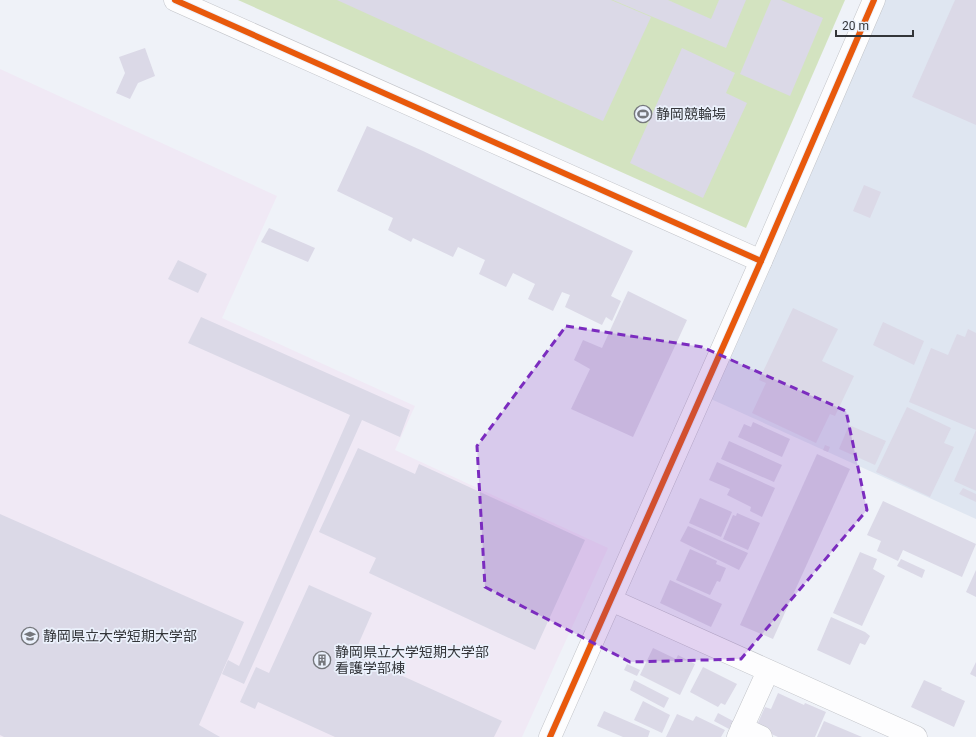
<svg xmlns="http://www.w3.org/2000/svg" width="976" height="737" font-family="Roboto,'Noto Sans JP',sans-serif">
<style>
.built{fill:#dfe6f1}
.education{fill:#f0e9f5}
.green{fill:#d3e3c0}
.building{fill:#dbd9e7}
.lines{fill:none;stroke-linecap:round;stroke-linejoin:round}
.minor-casing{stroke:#c2c4c9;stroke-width:23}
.minor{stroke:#fdfdfe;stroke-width:22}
.cycleway-casing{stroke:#ebf1fc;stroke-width:8}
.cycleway{stroke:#e8590c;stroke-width:6}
.marked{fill:#7b2cbf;fill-opacity:0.2;stroke:#7b2cbf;stroke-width:3;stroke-dasharray:8 5;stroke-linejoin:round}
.labels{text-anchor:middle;stroke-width:3.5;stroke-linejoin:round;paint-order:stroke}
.poi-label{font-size:14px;fill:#333539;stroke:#ebf1fc;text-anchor:start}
</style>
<rect width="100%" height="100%" fill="#eff2f8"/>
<polygon class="built" points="876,0 976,0 976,519 702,395"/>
<polygon class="education" points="0,69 277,196 222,318 415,406 395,450 608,548 522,737 0,737"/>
<polygon class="green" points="238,0 845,0 746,228"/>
<g class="building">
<polygon points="337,0 611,0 651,17 603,121"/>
<polygon points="613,0 668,0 711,19 719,0 746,0 726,48"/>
<polygon points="771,0 781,0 823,18 790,96 740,74"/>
<polygon points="955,0 976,0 976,125 912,97"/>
<polygon points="145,48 155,76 138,83 130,99 116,93 125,73 119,57"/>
<polygon points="682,48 735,73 726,93 747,103 703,198 630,163"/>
<polygon points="367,126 423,151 633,251 611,296 621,301 612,321 606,317 602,325 565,307 570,295 562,292 553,311 528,299 535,284 513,273 506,287 479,274 485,260 458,247 453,257 413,238 411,242 388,230 393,218 337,191"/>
<polygon points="864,185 881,192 870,218 853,211"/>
<polygon points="269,228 315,248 308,262 261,242"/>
<polygon points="178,260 207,274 198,293 168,279"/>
<polygon points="628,291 687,320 633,437 571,409 590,369 574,360 583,340 602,348"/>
<polygon points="793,308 838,329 822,361 854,376 835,416 830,414 816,443 752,413 766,383 759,380"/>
<polygon points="201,317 410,410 400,437 362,420 244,684 222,674 228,660 239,666 350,415 188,343"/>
<polygon points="883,322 924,341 914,365 873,345"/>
<polygon points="968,329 976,333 976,491 954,481 976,430 909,402 931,348 948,355 957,334 965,337"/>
<polygon points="907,407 951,428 944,443 954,447 930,497 876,472"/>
<polygon points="753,422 790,439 782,457 738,437 744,424 751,427"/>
<polygon points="849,425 886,441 875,465 839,449"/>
<polygon points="729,441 782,465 774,482 721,459"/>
<polygon points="825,445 830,447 828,452 823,450"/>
<polygon points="358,448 415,474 419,464 585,540 535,650 369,573 376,558 319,532"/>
<polygon points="817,454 850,469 773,639 740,625"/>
<polygon points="717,462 775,488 762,517 750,511 751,507 727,495 730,489 709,480"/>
<polygon points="963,488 976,494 976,502 959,494"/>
<polygon points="700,498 732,512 721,537 689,523"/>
<polygon points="883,501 976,544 962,577 903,550 898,561 877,551 881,541 867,535"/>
<polygon points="737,513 760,523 748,550 723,539 733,515 736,516"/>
<polygon points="0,514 244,622 199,725 220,737 4,737 0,735"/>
<polygon points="688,526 748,553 739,570 680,541"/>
<polygon points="690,549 717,561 716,564 726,568 720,582 717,581 710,595 676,580"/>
<polygon points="860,552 877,559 873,569 885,576 862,626 833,613"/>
<polygon points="901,559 925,570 922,578 897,566"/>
<polygon points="976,570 976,597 966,592"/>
<polygon points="670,580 722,604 711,627 660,603"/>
<polygon points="309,585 372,613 354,654 502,721 494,737 335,737 258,702 255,709 240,702 256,667 269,673"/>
<polygon points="831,617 865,632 870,636 865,645 860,643 850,665 817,650"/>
<polygon points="653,648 676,659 678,655 695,664 680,695 640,675"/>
<polygon points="976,662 976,677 970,674"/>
<polygon points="627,664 640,670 637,676 624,670"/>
<polygon points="703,667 737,684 725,705 721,703 718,707 690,692"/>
<polygon points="634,680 669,698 664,708 630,690"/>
<polygon points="924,680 942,688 941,690 965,701 954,727 911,707"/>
<polygon points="778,693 804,705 805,703 826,712 815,737 778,737 756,727 765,707 771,709"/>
<polygon points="643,701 670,715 662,733 634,720"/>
<polygon points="604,711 650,731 648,737 623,737 597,726"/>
<polygon points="718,713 733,721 729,729 714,721"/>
<polygon points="677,714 693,721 696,716 725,730 721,737 666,737"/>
<polygon points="824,721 862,737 817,737"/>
</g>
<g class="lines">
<defs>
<g id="minor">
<polyline points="175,0 761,261"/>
<polyline points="611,600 916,737"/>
<polyline points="742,728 761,737"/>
<polyline points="550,737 761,261 874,0"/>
<polyline points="738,737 768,671"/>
</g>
</defs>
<use href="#minor" class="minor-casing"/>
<use href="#minor" class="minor"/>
<defs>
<g id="cycleway">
<polyline points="175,0 761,261"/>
<polyline points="550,737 761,261 874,0"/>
</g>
</defs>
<use href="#cycleway" class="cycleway-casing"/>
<use href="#cycleway" class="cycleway"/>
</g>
<path class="marked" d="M566,326L702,347L846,411L867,510L741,659L630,662L485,587L477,446Z"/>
<defs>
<symbol id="stadium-ring" viewBox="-11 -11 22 22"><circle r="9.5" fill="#ebf1fc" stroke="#75777c" stroke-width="1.5"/><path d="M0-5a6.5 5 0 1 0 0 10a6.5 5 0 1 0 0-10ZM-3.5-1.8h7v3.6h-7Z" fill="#75777c"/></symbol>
<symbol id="university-ring" viewBox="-11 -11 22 22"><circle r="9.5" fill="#ebf1fc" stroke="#75777c" stroke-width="1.5"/><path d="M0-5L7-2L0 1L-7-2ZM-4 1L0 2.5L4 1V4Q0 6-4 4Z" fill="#75777c"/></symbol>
<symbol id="building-ring" viewBox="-11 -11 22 22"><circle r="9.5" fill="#ebf1fc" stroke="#75777c" stroke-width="1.5"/><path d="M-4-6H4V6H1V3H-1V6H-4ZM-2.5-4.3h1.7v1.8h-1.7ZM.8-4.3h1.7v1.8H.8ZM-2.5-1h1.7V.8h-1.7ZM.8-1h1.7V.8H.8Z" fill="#75777c"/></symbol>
</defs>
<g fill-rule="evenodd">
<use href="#stadium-ring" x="633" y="104" width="20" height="20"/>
<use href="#university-ring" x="20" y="626" width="20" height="20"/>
<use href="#building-ring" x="312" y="650" width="20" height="20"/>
</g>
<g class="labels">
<g class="poi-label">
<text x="656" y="119">静岡競輪場</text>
<text x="43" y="641">静岡県立大学短期大学部</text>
<text x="335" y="657">静岡県立大学短期大学部<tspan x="335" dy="16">看護学部棟</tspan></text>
</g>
</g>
<path d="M836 30v6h77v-6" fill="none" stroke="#333539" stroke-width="2"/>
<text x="842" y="30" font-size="12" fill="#333539" stroke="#ebf1fc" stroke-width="3" paint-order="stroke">20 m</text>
</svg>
